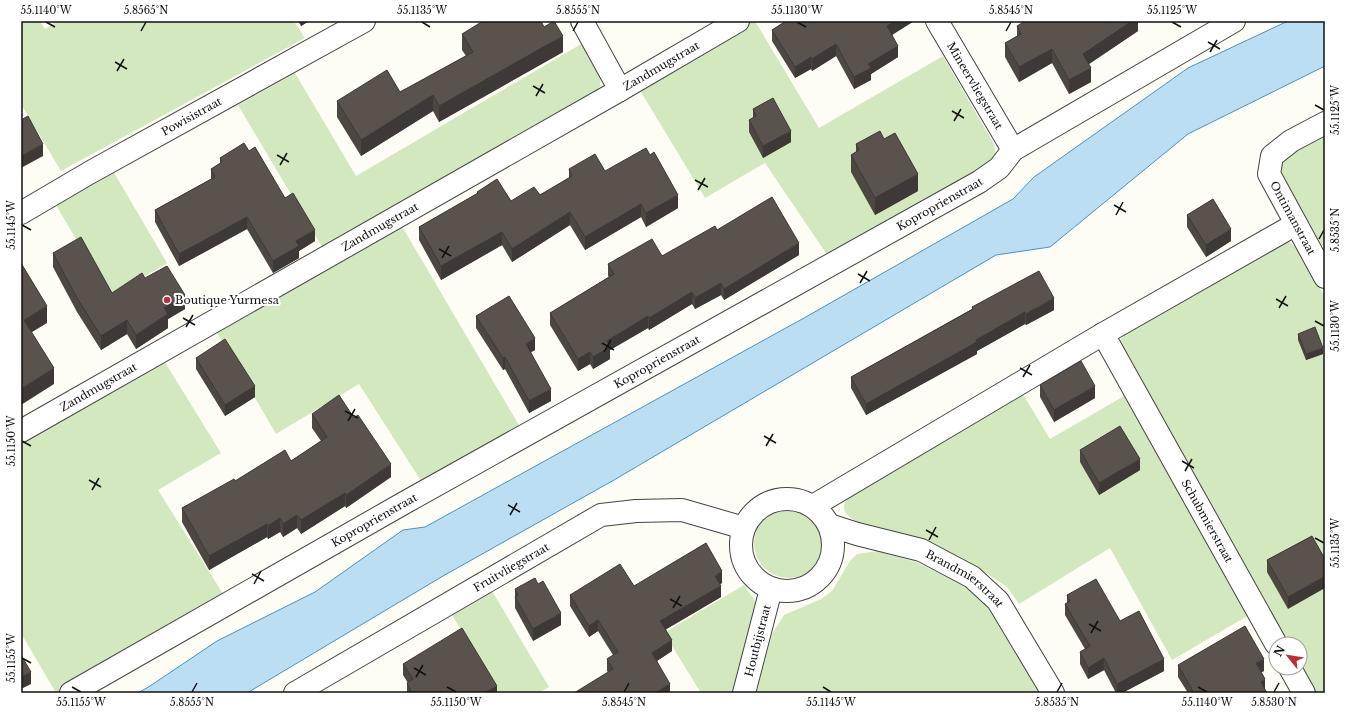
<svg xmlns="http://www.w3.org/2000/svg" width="1346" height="714" font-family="'Libre Baskerville',serif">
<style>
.green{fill:#d4e8bf}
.water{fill:#bcdef3;stroke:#4892c5}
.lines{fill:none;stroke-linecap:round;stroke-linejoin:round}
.minor-casing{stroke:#444;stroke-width:24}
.tertiary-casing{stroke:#444;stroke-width:24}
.minor{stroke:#fff;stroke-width:22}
.tertiary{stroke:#fff;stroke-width:22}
.wall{fill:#4d4742}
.shaded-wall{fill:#3e3936}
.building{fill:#59524d;stroke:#3e3936}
.ticks{fill:none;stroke:#111;stroke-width:1.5}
.poi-dot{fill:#b93036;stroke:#fff;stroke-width:1.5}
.labels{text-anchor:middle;stroke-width:4;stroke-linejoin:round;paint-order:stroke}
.street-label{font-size:11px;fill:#111;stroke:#fff}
.poi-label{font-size:11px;fill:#111;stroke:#fff;text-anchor:start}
.neatline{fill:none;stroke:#111;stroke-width:1.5}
.ticks-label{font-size:10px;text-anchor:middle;fill:#111}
</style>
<rect width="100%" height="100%" fill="#fefdf5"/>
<g class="green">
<polygon points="21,21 40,21 45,29 58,21 294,21 305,38 61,171 21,104"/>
<polygon points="751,21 755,21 819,128 943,56 994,144 996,155 994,167 834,265 765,163 705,198 638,87"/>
<polygon points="583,43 601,76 600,86 595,96 325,252 238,105 295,73 356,176"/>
<polygon points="1325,125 1325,244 1322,246 1282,177 1280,166 1284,154"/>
<polygon points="113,171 167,263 110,297 56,205"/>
<polygon points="400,223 520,427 423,484 359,384 276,434 215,329"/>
<polygon points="1289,242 1298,248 1325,297 1325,693 1314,693 1300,668 1300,644 1286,644 1119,342 1124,335 1280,244"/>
<polygon points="158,351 221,453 158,490 225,597 56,693 21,633 21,431"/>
<path d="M1021,391L1050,439L1131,392L1256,611L1172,660L1110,548L1019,604L1007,587L977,567L925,542L857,522C841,512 841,507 851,491Z"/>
<circle cx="789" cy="543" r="35"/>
<polygon points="877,551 916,562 961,584 993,609 1044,693 756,693 772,634 784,615 821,599 832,591 850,561 857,554"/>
<polygon points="744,585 758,605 733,693 701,693 664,633"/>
<polygon points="492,591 549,687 539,693 498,693 452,615"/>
</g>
<polygon class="water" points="1288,21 1325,21 1325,66 1188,134 1050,247 996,255 614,480 443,576 247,693 138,693 150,686 217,641 315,592 403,530 425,527 804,318 1013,199 1034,177 1188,68"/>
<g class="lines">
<defs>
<g id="minor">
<polyline points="582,21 620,90"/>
<path id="s1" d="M937,21L1013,150"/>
<path id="s2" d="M1325,123L1291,141L1272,156L1269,174L1325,277"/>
<path id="s3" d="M1103,334L1276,644"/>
<path id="s4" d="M21,431L620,90L738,21"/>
<circle cx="787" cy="545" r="46"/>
<polyline points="813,506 1103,334 1296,224"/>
<path id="s5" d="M829,525L857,534L921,550L972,577L998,601L1053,693"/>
<polyline points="1290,668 1304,693"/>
<path id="s6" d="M71,693L404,503L979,182L999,168L1013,150L1234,21"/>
<path id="s7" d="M295,693L601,515L636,511L682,510L744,528"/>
<path id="s8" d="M744,693L771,589"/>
</g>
<g id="tertiary">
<path id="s9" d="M21,213L89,173L364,21"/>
</g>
</defs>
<use href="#minor" class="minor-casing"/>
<use href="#tertiary" class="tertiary-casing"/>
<use href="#minor" class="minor"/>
<use href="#tertiary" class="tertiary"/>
</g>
<g class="wall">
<polygon points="298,21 309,21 301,26"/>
<polygon points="786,21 914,21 892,35 898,57 871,74 871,80 854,89 836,56 812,71 811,69 795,78 772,41 772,30"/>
<polygon points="1138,21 1138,31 1089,64 1091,82 1069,94 1052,63 1019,82 1005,57 1005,43 1017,36 1017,26"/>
<polygon points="544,27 563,52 439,122 433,111 361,156 337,117 337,101 400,92 466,56 462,50 462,34"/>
<polygon points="753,109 791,142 763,158 749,132 749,120 753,118"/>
<polygon points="884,139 918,191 875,215 851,172 851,155 856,152 856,144"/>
<polygon points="249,151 285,198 315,241 299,251 299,258 273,273 247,229 179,266 155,222 155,210 211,179 211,169 220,164 220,158"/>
<polygon points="569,169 605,171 678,208 646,227 641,217 585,250 570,225 512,262 502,245 441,280 419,240 419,227 477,194 477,192 511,201 540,195 569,178"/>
<polygon points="1187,215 1231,241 1206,257 1187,227"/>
<polygon points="717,230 799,255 724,300 721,295 695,309 692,304 649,330 648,328 610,350 610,359 593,369 590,364 578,371 550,325 550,313 609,277 608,276 608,264 662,256"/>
<polygon points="53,253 112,293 145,278 185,309 168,319 168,328 136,349 127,334 101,350 77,312 53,267"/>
<polygon points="972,307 1054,310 1026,325 1025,324 977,351 977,354 866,415 851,388 851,377 972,309"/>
<polygon points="476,316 535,350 531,352 551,401 529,413 505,369 503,370 476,328"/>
<polygon points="1298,334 1323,354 1306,360 1298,340"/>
<polygon points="196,358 255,397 225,416 196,369"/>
<polygon points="1040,385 1095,398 1054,422 1040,397"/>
<polygon points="312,414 391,477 346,508 345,506 301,534 297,528 283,537 280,532 268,539 267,537 209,570 182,522 182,508 235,481 291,461 321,441 312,428"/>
<polygon points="1080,450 1140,470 1099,495 1080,462"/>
<polygon points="1312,536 1288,609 1267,572 1267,560"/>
<polygon points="722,583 720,584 721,597 666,629 672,651 657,661 670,693 608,672 607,671 607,659 613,655 598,631 589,637 570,606 570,595 634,586"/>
<polygon points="515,589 561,625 533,641 515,608"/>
<polygon points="1067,595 1120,621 1164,671 1122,693 1116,693 1104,670 1088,679 1080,664 1080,652 1085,649 1065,615 1065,604 1067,603"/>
<polygon points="403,664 497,693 407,693 407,683 408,683 403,675"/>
<polygon points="1178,665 1264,671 1261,672 1265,690 1267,693 1188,693 1178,677"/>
</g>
<g class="shaded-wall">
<polygon points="301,21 309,21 301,26"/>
<polygon points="895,21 914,21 887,38 887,26"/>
<polygon points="1132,21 1138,21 1138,31 1083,68 1083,54"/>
<polygon points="563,36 563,52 439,122 439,106"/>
<polygon points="836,44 836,56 812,71 812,59"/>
<polygon points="898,46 898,57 871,74 871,80 854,89 854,77 868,64"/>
<polygon points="1052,49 1052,63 1019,82 1019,67"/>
<polygon points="811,57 811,69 795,78 795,67"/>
<polygon points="1091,68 1091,82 1069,94 1069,80"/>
<polygon points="433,95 433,111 361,156 361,140"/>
<polygon points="791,131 791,142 763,158 763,146"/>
<polygon points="43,144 43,156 21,168 21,156"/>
<polygon points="918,174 918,191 875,215 875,198"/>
<polygon points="678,195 678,208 646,227 646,213"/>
<polygon points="641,204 641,217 585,250 585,237"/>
<polygon points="570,212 570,225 512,262 512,249"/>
<polygon points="247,217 247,229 179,266 179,254"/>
<polygon points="1231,229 1231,241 1206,257 1206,245"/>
<polygon points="315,230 315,241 299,251 299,258 273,273 273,261 296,241"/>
<polygon points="502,232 502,245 441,280 441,266"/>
<polygon points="799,243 799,255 724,300 724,289"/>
<polygon points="721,283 721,295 695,309 695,298"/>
<polygon points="692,292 692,304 649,330 649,318"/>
<polygon points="185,295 185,309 168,319 168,328 136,349 136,335 164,308"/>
<polygon points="1054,298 1054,310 1026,325 1026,314"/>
<polygon points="47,306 47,323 24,337 24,320"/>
<polygon points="1025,312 1025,324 977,351 977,354 866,415 866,404"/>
<polygon points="648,316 648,328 610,350 610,359 593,369 593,357 607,341"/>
<polygon points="127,320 127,334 101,350 101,336"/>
<polygon points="535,338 535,350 526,355 526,344"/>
<polygon points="1323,348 1323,354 1306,360 1306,354"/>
<polygon points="590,352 590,364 578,371 578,359"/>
<polygon points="505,357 505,369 503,370 503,358"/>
<polygon points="54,368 54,384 21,405 21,389"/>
<polygon points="255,386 255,397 225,416 225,405"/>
<polygon points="1095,386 1095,398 1054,422 1054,410"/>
<polygon points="551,389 551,401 529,413 529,401"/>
<polygon points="1140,459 1140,470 1099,495 1099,483"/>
<polygon points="391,464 391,477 346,508 346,495"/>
<polygon points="345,493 345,506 301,534 301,520"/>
<polygon points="297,515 297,528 283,537 283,524"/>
<polygon points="280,518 280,532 268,539 268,526"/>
<polygon points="267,524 267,537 209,570 209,556"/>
<polygon points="722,571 722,583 715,587 715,576"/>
<polygon points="1325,576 1325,588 1288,609 1288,597"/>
<polygon points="721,586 721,597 660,633 660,621"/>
<polygon points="561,613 561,625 533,641 533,629"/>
<polygon points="598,620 598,631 589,637 589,626"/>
<polygon points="672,640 672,651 652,664 652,653"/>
<polygon points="1104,658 1104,670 1088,679 1088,668"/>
<polygon points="1164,659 1164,671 1122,693 1117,693 1117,684"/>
<polygon points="1264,659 1264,671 1256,675 1256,663"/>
<polygon points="31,672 31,684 21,689 21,677"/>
<polygon points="1265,679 1265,691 1261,682"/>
<polygon points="670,684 670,693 655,693"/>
<polygon points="497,686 497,693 484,693"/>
</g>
<g class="building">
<polygon points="483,21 541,21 544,27 554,21 563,36 439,106 433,95 361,140 337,101 387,70 400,92 473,52 462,34"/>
<polygon points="786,21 895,21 887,26 898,46 868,64 871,68 854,77 836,44 812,59 811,57 795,67 772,30"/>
<polygon points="1025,21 1132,21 1083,54 1091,68 1069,80 1052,49 1019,67 1005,43 1021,34 1017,26"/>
<polygon points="773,98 791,131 763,146 749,120 756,116 753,109"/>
<polygon points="28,116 43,144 21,156 21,120"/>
<polygon points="880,131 884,139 895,133 918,174 875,198 851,155 859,150 856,144"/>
<polygon points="244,143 249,151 255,147 285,198 293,193 315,230 296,241 299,246 273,261 247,217 179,254 155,210 215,177 211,169 222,162 220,158"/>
<polygon points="646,148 650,155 654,152 678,195 646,213 641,204 585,237 570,212 512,249 502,232 441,266 419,227 478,193 477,192 497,179 511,201 534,187 540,195 572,176 569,169 595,154 605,171"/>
<polygon points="772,197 799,243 724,289 721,283 695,298 692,292 649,318 648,316 607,341 610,347 593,357 590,352 578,359 550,313 614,274 608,264 652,239 662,256 715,226 717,230"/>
<polygon points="1213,199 1231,229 1206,245 1187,215"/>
<polygon points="81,237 112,293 142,273 145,278 167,266 185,295 164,308 168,314 136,335 127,320 101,336 77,298 53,253"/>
<polygon points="21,263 47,306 24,320 54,368 21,389"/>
<polygon points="1039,271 1054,298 1026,314 1025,312 976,340 977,342 866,404 851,377 973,309 972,307"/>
<polygon points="509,296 535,338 526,344 551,389 529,401 505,357 503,358 476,316"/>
<polygon points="1315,327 1323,348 1306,354 1298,334"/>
<polygon points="225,339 255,386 225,405 196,358"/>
<polygon points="1081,361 1095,386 1054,410 1040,385"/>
<polygon points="339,395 354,418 358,415 391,464 346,495 345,493 301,520 297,515 283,524 280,518 268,526 267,524 209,556 182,508 234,479 235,481 285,450 291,461 327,437 312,414"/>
<polygon points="1120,426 1140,459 1099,483 1080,450"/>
<polygon points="1312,536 1325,559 1325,576 1288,597 1267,560"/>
<polygon points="706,543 722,571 715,576 721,586 660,621 672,640 652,653 670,684 655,693 574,693 613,669 607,659 618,652 598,620 589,626 570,595 620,564 634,586"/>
<polygon points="535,578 538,584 543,581 561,613 533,629 515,597 518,595 515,589"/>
<polygon points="1096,579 1120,621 1139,611 1164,659 1117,684 1104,658 1088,668 1080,652 1090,646 1065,604 1070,601 1067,595"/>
<polygon points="1245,626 1264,659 1256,663 1265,679 1261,682 1267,693 1194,693 1178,665"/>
<polygon points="462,628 497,686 484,693 412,693 407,683 413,679 403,664"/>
<polygon points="21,655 31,672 21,677"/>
</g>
<path class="ticks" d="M46,22L55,27M422,22L430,27M797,22L806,27M1172,22L1181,27M141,31L146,22M573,31L578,22M1006,31L1011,22M1208,42L1220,49M1210,52L1217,40M115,62L127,69M117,71L124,59M533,86L545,93M536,96L543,84M1315,105L1324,110M952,111L964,118M954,121L961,109M277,155L289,162M280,165L287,153M695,180L708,187M698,190L705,178M1114,205L1126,212M1116,215L1123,202M22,225L31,230M1319,239L1324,230M439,249L451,256M442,258L449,246M858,274L870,281M860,283L867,271M1276,299L1288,306M1279,308L1286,296M183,318L195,325M1315,321L1324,326M186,327L193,315M602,343L614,350M604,352L611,340M1020,368L1032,375M1023,377L1030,365M345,411L358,418M348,421L355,409M764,436L776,443M22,441L31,446M766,446L773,434M1182,461L1194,468M1185,471L1192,459M89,480L101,487M92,490L99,478M508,505L520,512M510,515L517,503M926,530L938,537M1315,538L1324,543M929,540L936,527M252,574L264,581M254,584L261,571M670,599L682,606M673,608L680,596M1089,624L1101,631M1091,633L1098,621M22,658L31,663M414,668L426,675M416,677L423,665M72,687L81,692M447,687L456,692M823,687L831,692M1198,687L1207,692M192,692L197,683M624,692L629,683M1057,692L1062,683M1274,692L1279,683"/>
<circle class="poi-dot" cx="167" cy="300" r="4"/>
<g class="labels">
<g class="street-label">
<text dy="4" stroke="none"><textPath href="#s4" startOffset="737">Zandmugstraat</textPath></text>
<text dy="4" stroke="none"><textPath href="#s1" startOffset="75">Mineervliegstraat</textPath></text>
<text dy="4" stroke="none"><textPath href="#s9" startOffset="196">Powisistraat</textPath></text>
<text dy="4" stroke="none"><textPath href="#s6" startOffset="997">Koproprienstraat</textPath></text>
<text dy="4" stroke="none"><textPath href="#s2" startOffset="131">Ontimanstraat</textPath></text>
<text dy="4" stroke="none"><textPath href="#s4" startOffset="413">Zandmugstraat</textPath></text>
<text dy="4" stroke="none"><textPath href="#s6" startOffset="673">Koproprienstraat</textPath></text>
<text dy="4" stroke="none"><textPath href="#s4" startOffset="89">Zandmugstraat</textPath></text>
<text dy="4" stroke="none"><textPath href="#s6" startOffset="349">Koproprienstraat</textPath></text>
<text dy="4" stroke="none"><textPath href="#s3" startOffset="214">Schubmierstraat</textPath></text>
<text dy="4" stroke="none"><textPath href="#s7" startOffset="250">Fruitvliegstraat</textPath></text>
<text dy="4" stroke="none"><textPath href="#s5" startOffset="148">Brandmierstraat</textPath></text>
<text dy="4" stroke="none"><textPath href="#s8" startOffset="54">Houtbijstraat</textPath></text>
</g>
<g class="poi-label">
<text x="175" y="304">Boutique Yurmesa</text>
</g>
</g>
<rect width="1346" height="714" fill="none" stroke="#ffffff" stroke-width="44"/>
<g transform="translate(1288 656) rotate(300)"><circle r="19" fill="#ffffff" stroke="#a0a0a0"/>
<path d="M0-3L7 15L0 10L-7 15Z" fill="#b93036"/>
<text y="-6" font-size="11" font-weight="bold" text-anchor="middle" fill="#111111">N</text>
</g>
<rect x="22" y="22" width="1302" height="670" class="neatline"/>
<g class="ticks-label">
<text x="46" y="14">55.1140°W</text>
<text x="146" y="14">5.8565°N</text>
<text x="422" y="14">55.1135°W</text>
<text x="578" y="14">5.8555°N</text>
<text x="797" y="14">55.1130°W</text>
<text x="1011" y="14">5.8545°N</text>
<text x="1172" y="14">55.1125°W</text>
<text transform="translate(1335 110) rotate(-90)" y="4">55.1125°W</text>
<text transform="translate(11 225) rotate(-90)" y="4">55.1145°W</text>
<text transform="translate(1335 230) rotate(-90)" y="4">5.8535°N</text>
<text transform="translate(1335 326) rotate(-90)" y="4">55.1130°W</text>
<text transform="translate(11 441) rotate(-90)" y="4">55.1150°W</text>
<text transform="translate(1335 543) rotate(-90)" y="4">55.1135°W</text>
<text transform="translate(11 658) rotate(-90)" y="4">55.1155°W</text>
<text x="81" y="706">55.1155°W</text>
<text x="192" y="706">5.8555°N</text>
<text x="456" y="706">55.1150°W</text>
<text x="624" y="706">5.8545°N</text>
<text x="831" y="706">55.1145°W</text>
<text x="1057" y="706">5.8535°N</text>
<text x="1207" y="706">55.1140°W</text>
<text x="1274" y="706">5.8530°N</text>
</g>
</svg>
